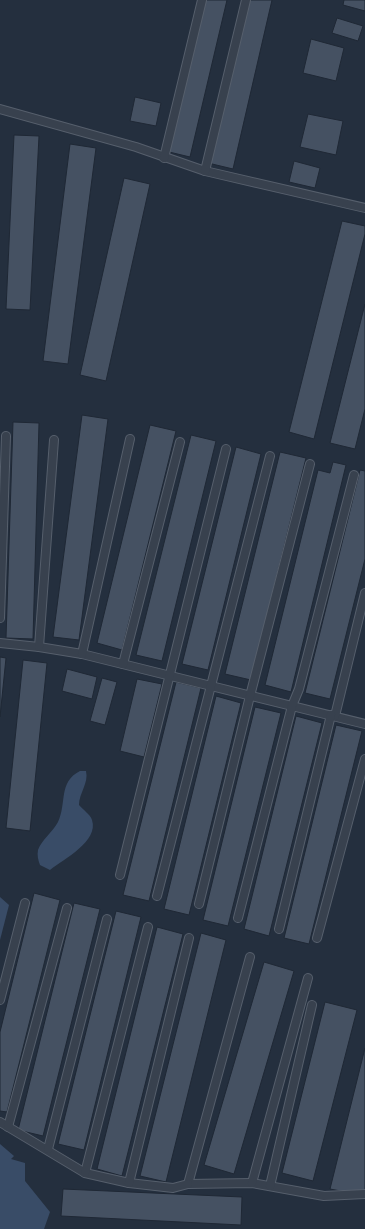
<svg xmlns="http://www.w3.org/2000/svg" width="365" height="1229" font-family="'Roboto Condensed',sans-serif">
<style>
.water{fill:#394c67}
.building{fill:#455162;stroke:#1f2835}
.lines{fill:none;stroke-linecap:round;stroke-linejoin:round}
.service-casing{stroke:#565f6c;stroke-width:10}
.service{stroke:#38414e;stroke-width:8}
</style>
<rect width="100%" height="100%" fill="#242f3e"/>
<g class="water">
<path d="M80,771H86C89,783 79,793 79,805C83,810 90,814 92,820C99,841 64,859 50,870L40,865C38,860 37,855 38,850C42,839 53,832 58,822C67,803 58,782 80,771Z"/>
<polygon points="0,897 9,905 0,940"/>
<polygon points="0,1144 14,1156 11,1159 25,1163 25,1181 50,1212 44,1229 0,1229"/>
</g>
<g class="building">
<polygon points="200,0 227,0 190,157 165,151"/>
<polygon points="245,0 272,0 233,169 208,163"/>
<polygon points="344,0 365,0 365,11 343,5"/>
<polygon points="337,18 363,26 358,41 332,33"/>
<polygon points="311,39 344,48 336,81 303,73"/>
<polygon points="135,97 161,103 156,126 130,121"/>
<polygon points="308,114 343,121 336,155 300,147"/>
<polygon points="14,135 39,136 30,310 6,309"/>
<polygon points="70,144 96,148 68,364 43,361"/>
<polygon points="294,161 320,168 315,188 289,182"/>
<polygon points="124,178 150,184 106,381 80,375"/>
<polygon points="342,221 365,226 365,234 314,439 289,432"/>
<polygon points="365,304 365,409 355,449 330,443"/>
<polygon points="82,415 108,419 79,640 53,637"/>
<polygon points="13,422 39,423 33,639 6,638"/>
<polygon points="150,425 176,431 122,650 97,643"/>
<polygon points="191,435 216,441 162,661 136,655"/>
<polygon points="236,447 261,454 208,670 182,664"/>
<polygon points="280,452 306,458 251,680 225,674"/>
<polygon points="333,462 346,465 291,692 265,685 318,470 330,473"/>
<polygon points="360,470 365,471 365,559 330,699 305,693"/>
<polygon points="0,657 6,658 0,717"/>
<polygon points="23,660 47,663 30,831 6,828"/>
<polygon points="67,669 97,677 92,699 62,691"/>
<polygon points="102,678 117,682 105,725 90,721"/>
<polygon points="137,679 162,684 144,757 120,751"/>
<polygon points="176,682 201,688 149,901 123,895"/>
<polygon points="216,696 241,703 189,915 164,909"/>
<polygon points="255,707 281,713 228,926 203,920"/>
<polygon points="296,716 322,723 269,936 244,929"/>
<polygon points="336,725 362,731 309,944 284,938"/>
<polygon points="34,893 60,900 7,1112 0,1111 0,1032"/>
<polygon points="74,903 100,909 43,1136 18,1130"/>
<polygon points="116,911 141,917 84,1150 58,1144"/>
<polygon points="157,927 183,934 122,1176 97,1169"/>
<polygon points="201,933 226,940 166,1182 140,1176"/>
<polygon points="264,962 294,971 234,1174 204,1165"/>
<polygon points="325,1002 357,1010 313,1181 282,1173"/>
<polygon points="365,1048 365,1190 346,1192 330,1189"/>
<polygon points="63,1189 242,1197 241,1225 61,1216"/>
</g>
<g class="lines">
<defs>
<g id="service">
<polyline points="0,109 136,147 205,171 365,208"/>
<polyline points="164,158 202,0"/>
<polyline points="205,171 246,0"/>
<polyline points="0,618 6,436"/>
<polyline points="0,643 39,647 82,654 365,724"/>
<polyline points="39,647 54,440"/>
<polyline points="82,654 130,439"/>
<polyline points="123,664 180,442"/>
<polyline points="335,716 365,593"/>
<polyline points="120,875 226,449"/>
<polyline points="157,896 270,456"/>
<polyline points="199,904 250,696 310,464"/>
<polyline points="238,918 292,706 299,689 354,475"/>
<polyline points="279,929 331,715"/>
<polyline points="317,938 365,759"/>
<polyline points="250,957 188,1184 252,1183 324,1196 365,1194"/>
<polyline points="0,1000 25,903"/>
<polyline points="0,1122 85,1173 129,1183 173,1188 188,1184"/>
<polyline points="8,1127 67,908"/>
<polyline points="48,1149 107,919"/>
<polyline points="85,1173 148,927"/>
<polyline points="129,1183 189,938"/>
<polyline points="252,1183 308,978"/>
<polyline points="270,1186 312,1005"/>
</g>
</defs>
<use href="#service" class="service-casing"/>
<use href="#service" class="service"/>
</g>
</svg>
